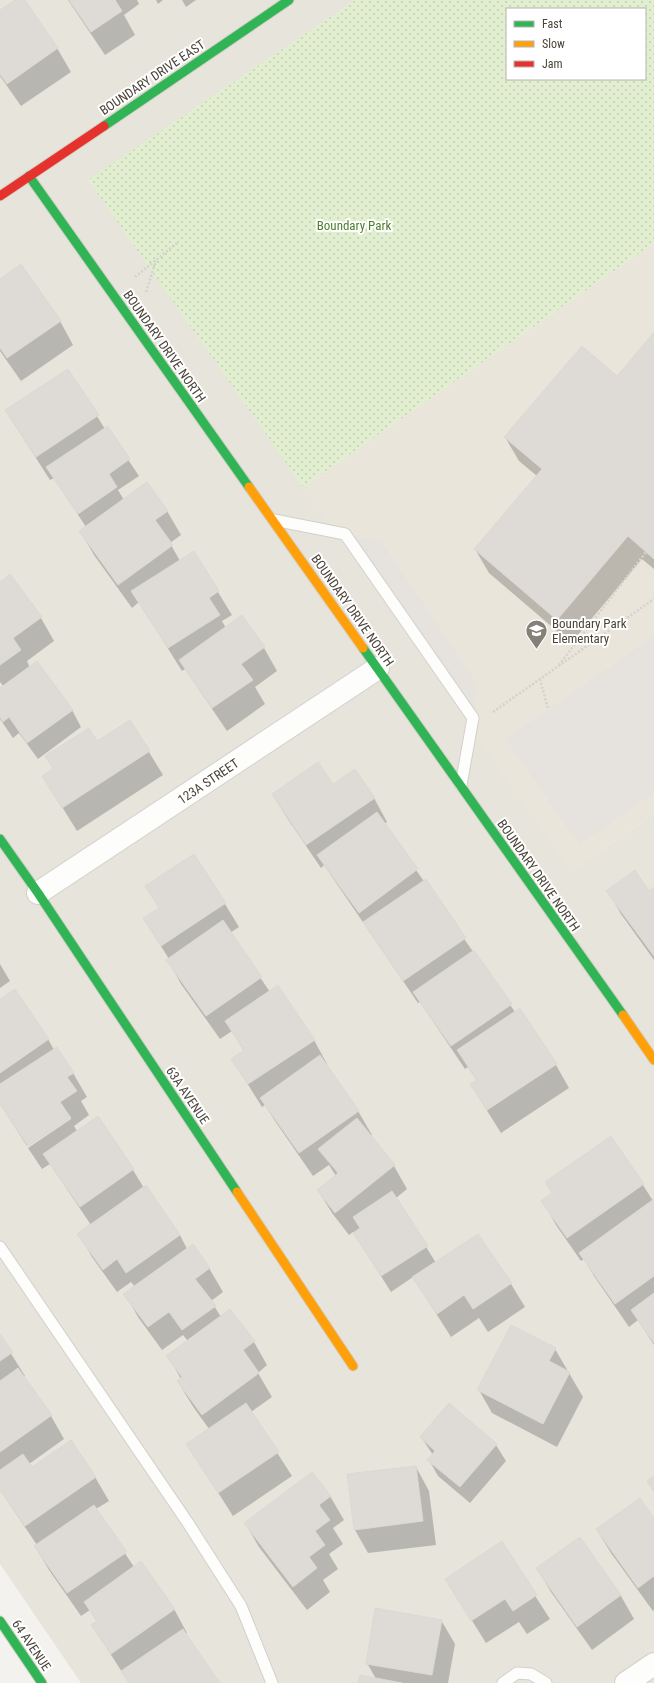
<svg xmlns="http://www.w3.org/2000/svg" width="654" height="1683" font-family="'Roboto Condensed',sans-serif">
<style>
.residential{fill:#e7e4dc}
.education{fill:#eae5da}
.park{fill:url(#park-dots);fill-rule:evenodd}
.parking{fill:#e6e3df}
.shadow{fill:#0003}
.building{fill:#dedbd6;stroke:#dcd9d4}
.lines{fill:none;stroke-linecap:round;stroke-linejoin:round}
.lane-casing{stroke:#d2d0cb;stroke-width:13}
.street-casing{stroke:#d2d0cb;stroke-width:24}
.fast-casing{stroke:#d3cfc5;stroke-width:11}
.slow-casing{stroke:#d3cfc5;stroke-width:11}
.jam-casing{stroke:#d3cfc5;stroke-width:11}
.path{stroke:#d3d2cc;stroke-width:2.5;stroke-dasharray:2 2;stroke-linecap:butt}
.lane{stroke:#fdfdfc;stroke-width:11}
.street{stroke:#fdfdfc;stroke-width:22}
.fast{stroke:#30b455;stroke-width:9}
.slow{stroke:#ff9f0a;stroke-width:9}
.jam{stroke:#e5322d;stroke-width:9}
.labels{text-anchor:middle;stroke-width:4;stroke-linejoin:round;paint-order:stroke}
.street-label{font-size:13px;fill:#4b4439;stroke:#fff}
.park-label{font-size:13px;fill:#4a7f2a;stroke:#fff}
.poi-label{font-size:13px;fill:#4b4439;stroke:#fff;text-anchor:start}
</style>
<defs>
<pattern id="park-dots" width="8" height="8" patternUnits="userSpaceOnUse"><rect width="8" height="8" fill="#e1eecf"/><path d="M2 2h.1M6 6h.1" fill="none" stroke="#c3cdb2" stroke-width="1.8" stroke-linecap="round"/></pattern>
</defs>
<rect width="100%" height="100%" fill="#f4f2ee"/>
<polygon class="residential" points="0,0 356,0 89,180 572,871 654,814 654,1683 81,1683 0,1564"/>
<polygon class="education" points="654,243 654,814 572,871 303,487"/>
<path class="park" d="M356,0H654V243L303,487L88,180ZM507,9H645V79H507Z"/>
<g class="parking">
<polygon points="345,534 381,542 477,683 473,718"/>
<polygon points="654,636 654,793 579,845 506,739"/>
</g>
<g class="shadow">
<polygon points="17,0 24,0 57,48 71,72 21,106 0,76 0,12"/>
<polygon points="68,0 137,0 139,4 124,15 135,35 105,55"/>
<polygon points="156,0 163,0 158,4"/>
<polygon points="182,0 196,0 186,7"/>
<polygon points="0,281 60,321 73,345 21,381 0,351"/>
<polygon points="654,334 654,569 642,559 571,643 489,573 475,549 537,476 519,461 505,437 617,377"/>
<polygon points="68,370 105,429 107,428 139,476 118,490 124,500 167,511 181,535 170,543 180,561 194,553 232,615 222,621 226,628 264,648 277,671 255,687 265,704 227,731 185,669 182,671 139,602 132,608 94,555 80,531 86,527 54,478 50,480 6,411"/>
<polygon points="0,583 41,618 54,641 27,661 30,668 72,710 81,727 38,759 19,733 13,738 0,719 0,690 4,687 0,682"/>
<polygon points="130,721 163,775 77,831 43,776"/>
<polygon points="333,785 374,798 387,822 384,824 515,1012 556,1065 569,1088 501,1133 471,1085 477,1081 468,1067 465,1069 420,1002 418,1003 324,865 321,868 287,818 273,795"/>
<polygon points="654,888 654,960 621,914 608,891 649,892"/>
<polygon points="225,904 239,927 230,933 270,992 314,1040 327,1064 326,1065 358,1111 372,1135 370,1136 394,1166 407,1189 396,1198 436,1263 478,1235 511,1284 525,1307 488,1332 479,1318 451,1337 413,1277 391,1292 353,1232 349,1235 332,1213 318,1190 336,1176 329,1165 313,1176 275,1121 265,1105 262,1107 232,1059 244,1051 232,1031 220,1039 181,984 168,960 169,959 144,919"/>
<polygon points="0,964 10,981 0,988"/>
<polygon points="0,1000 48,1039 54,1050 73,1073 87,1097 81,1101 89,1115 74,1126 77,1131 97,1118 133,1170 144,1188 180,1235 187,1249 209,1268 223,1292 211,1301 221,1317 230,1310 254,1342 267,1365 258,1373 272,1397 251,1412 292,1476 233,1516 187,1444 209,1429 192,1405 178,1382 181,1379 168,1356 188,1341 183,1335 162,1350 138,1317 125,1294 135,1287 131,1282 117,1292 92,1257 79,1234 91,1225 50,1164 42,1169 28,1148 71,1119 71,1117 27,1146 0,1104"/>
<polygon points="610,1138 643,1185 653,1201 654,1201 654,1345 638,1320 629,1327 594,1276 584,1259 581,1261 556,1225 543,1201 553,1194 546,1182"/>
<polygon points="0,1336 25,1376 23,1378 51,1416 64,1439 29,1464 32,1468 95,1477 109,1501 96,1509 134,1567 174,1609 187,1633 185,1634 218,1683 129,1683 92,1625 97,1622 90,1610 81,1616 49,1570 35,1546 37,1545 0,1490"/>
<polygon points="555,1349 583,1397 557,1447 492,1413 479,1390"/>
<polygon points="421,1437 496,1445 506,1461 470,1503 438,1476 429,1460 433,1455"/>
<polygon points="416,1467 429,1491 436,1545 368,1553 355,1530"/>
<polygon points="330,1496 344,1520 333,1528 343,1544 329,1554 338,1569 323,1580 330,1592 307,1610 259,1547 245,1523"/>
<polygon points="654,1519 654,1610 653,1611 611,1553 597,1530"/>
<polygon points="580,1538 621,1596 634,1619 592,1650 551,1592 537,1568"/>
<polygon points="501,1543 550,1619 527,1634 519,1622 486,1643 446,1579"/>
<polygon points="441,1620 455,1644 448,1683 359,1683 376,1679 367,1663"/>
</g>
<g class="building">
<polygon points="15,0 25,0 58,48 7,84 0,74 0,10"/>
<polygon points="69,0 115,0 122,11 91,32"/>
<polygon points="21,264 61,321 7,358 0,348 0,279"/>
<polygon points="654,332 654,559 628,536 557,620 474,549 542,469 504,437 582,346 617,376"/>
<polygon points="68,369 99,415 36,457 5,410"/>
<polygon points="108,426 130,459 109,474 117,487 78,514 46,467"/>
<polygon points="147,482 168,511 155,520 173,545 118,585 79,531"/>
<polygon points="194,551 219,591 209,598 220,615 168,648 131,591"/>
<polygon points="10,574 42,617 13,638 21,650 0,665 0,582"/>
<polygon points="242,615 265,647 241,664 253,680 212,708 179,660"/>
<polygon points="37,661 73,710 27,743 9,717 3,722 0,717 0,688"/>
<polygon points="130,720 150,751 62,808 42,776 53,769 45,756 89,728 97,741"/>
<polygon points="318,762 333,784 355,769 375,798 306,845 272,794"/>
<polygon points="377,812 418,869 359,913 317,855"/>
<polygon points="194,854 226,903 161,946 143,918 159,908 145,886"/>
<polygon points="635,870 649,891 654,887 654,956 606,891"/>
<polygon points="426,879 466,938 403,981 363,922"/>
<polygon points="223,920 262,977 206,1016 166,960"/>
<polygon points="474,950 512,1004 451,1046 413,992"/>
<polygon points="278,985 315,1040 248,1084 231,1059 244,1050 225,1021"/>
<polygon points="15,989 49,1039 0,1073 0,999"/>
<polygon points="520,1008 557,1064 487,1110 470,1084 477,1080 457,1050"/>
<polygon points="57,1047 74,1073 67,1077 77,1091 60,1102 71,1118 28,1146 0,1104 0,1084"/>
<polygon points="320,1055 359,1111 299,1153 260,1098"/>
<polygon points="98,1116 134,1169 80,1207 43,1154"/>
<polygon points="357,1118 395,1165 335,1213 317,1190 338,1173 318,1149"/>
<polygon points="611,1136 644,1184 567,1238 541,1201 552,1193 545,1182"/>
<polygon points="146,1185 180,1235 126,1273 117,1259 103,1270 77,1234"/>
<polygon points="392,1191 428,1246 381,1276 353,1233 360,1228 353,1217"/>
<polygon points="654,1199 654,1276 615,1304 579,1253"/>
<polygon points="478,1234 512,1283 473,1309 464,1295 437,1314 412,1277"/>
<polygon points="193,1244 210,1268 195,1279 216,1306 182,1330 169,1312 148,1327 123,1294"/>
<polygon points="654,1293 654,1343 631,1310"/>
<polygon points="230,1309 255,1341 243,1350 259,1373 202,1415 177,1381 182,1377 166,1356"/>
<polygon points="511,1325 556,1348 549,1361 570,1372 543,1424 477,1390"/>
<polygon points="0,1334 13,1352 0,1361"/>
<polygon points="18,1368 52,1415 0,1452 0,1381"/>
<polygon points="246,1403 279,1452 218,1493 186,1444"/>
<polygon points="449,1403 497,1444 460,1487 427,1460 435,1451 420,1437"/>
<polygon points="71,1440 96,1477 25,1526 0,1490 0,1470 23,1454 32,1467"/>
<polygon points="416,1466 423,1521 354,1530 347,1474"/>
<polygon points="312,1472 331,1496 319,1505 330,1520 315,1531 325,1545 309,1557 317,1568 293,1587 244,1523"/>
<polygon points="654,1476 654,1492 647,1481"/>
<polygon points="640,1498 654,1518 654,1576 638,1588 596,1529"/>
<polygon points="94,1505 127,1552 67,1593 34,1546"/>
<polygon points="580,1537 621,1595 577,1627 536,1568"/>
<polygon points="502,1541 537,1595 513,1611 505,1599 471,1621 445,1579"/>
<polygon points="141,1561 175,1609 111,1654 91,1625 97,1621 84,1602"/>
<polygon points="375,1608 442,1620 432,1675 366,1664"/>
<polygon points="183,1629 220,1683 129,1683 121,1671"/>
<polygon points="360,1675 402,1683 358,1683"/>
</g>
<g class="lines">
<defs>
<g id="lane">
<polyline points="274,520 345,534 473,718 461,785"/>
<polyline points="0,1247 188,1523 241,1606 272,1683"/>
<polyline points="503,1683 517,1673 531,1674 546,1683"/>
</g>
<g id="street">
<polyline points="38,893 378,668"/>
<polyline points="626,1683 654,1664"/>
</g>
<g id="fast">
<polyline points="104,126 289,0"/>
<polyline points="29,176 249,487"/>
<polyline points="363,648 623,1015"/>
<polyline points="0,839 38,893 237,1192"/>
<polyline points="0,1621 42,1683"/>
</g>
<g id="slow">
<polyline points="249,487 363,648"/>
<polyline points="623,1015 654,1060"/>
<polyline points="237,1192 353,1366"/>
</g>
<polyline id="jam" points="0,196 104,126"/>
</defs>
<use href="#lane" class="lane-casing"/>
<use href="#street" class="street-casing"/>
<use href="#fast" class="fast-casing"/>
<use href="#slow" class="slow-casing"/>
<use href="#jam" class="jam-casing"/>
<g class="path">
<polyline points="135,277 177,243"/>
<polyline points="146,292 156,261"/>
<polyline points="559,665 646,552"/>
<polyline points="540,679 548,709"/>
<polyline points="493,712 654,599"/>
</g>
<use href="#lane" class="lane"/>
<use href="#street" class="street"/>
<use href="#fast" class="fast"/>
<use href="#slow" class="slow"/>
<use href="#jam" class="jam"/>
</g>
<defs>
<symbol id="school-pin" viewBox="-11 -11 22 30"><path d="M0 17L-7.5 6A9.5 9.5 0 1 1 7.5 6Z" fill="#868178" stroke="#fff"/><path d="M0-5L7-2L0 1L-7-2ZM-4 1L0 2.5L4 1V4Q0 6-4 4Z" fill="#fff"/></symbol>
</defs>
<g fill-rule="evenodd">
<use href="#school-pin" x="524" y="618" width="25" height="34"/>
</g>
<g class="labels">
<g class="street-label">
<text transform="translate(152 77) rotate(-34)" y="5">BOUNDARY DRIVE EAST</text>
<text transform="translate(165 346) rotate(55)" y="5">BOUNDARY DRIVE NORTH</text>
<text transform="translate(353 610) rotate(55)" y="5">BOUNDARY DRIVE NORTH</text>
<text transform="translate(208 781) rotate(-34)" y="5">123A STREET</text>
<text transform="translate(539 875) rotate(55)" y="5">BOUNDARY DRIVE NORTH</text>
<text transform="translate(188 1095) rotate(56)" y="5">63A AVENUE</text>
<text transform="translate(32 1645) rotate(56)" y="5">64 AVENUE</text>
</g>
<g class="park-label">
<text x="354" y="230">Boundary Park</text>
</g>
<g class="poi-label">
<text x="552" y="628">Boundary Park<tspan x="552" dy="15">Elementary</tspan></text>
</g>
</g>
<rect x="506" y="8" width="140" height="72" fill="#ffffff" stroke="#b7b4b0"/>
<rect x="514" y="21" width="20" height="6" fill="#30b455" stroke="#b7b4b0"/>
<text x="542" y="28" font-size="12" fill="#4b4439">Fast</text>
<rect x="514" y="41" width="20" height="6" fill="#ff9f0a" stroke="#b7b4b0"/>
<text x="542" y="48" font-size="12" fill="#4b4439">Slow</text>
<rect x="514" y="61" width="20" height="6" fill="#e5322d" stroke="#b7b4b0"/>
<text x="542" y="68" font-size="12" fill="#4b4439">Jam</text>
</svg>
